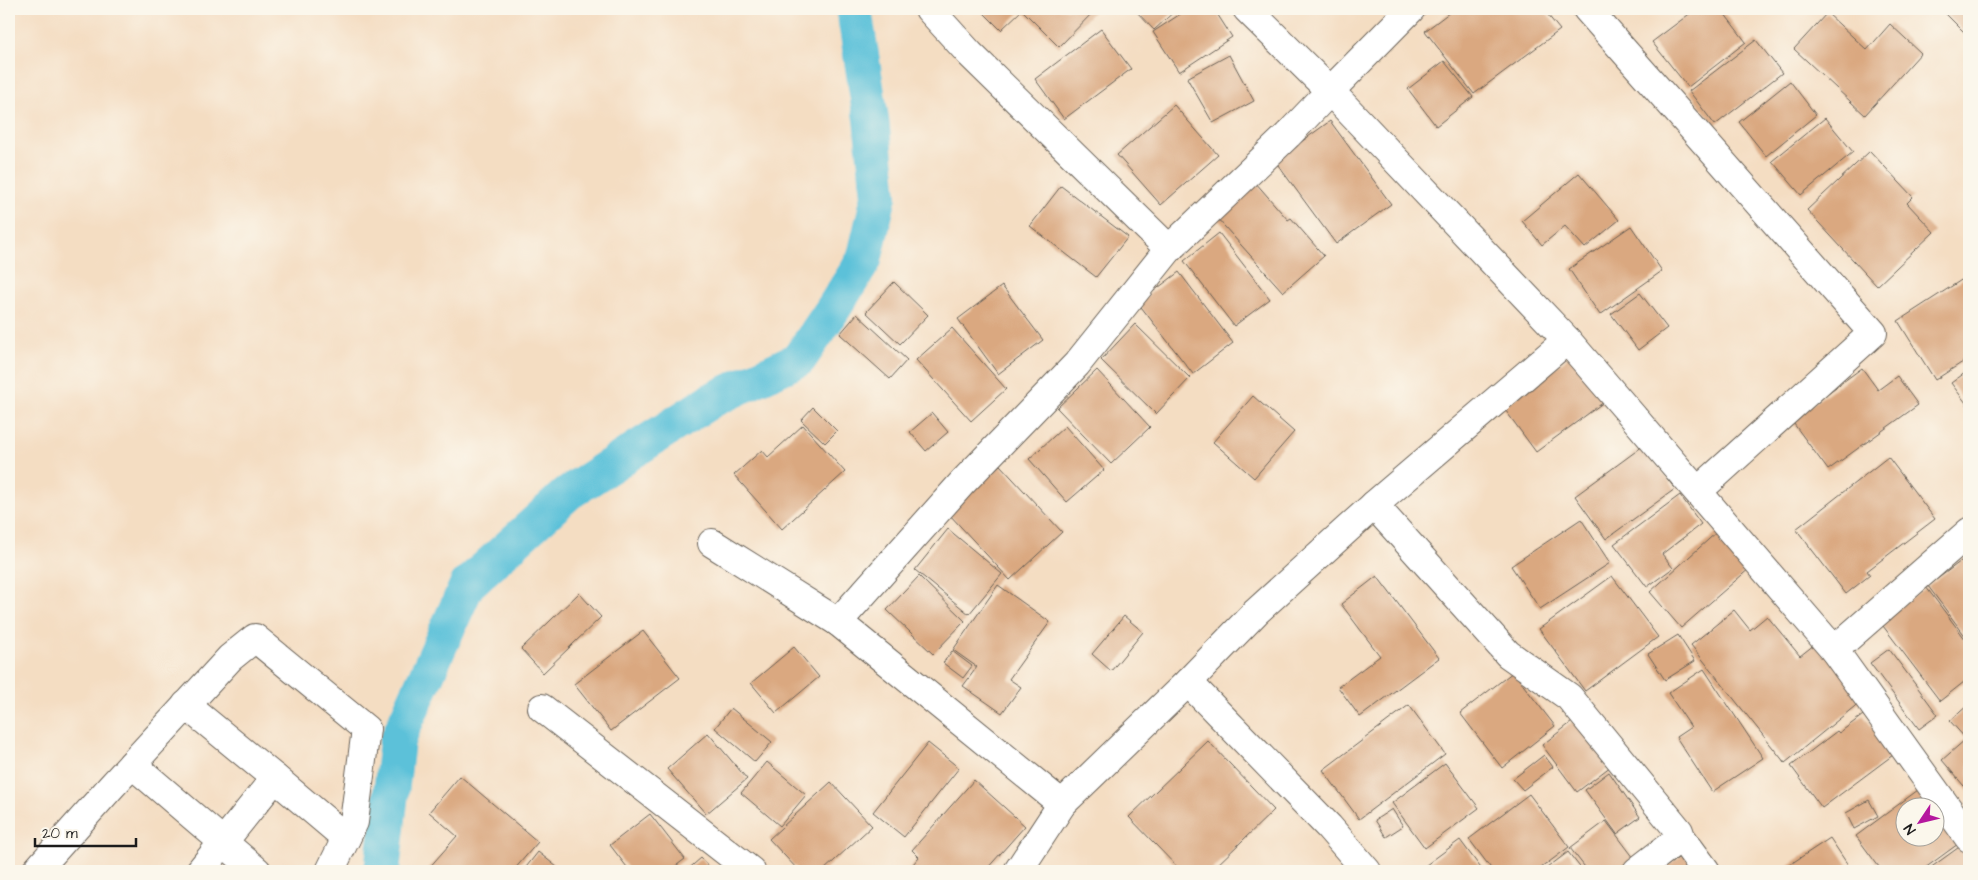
<svg xmlns="http://www.w3.org/2000/svg" width="1978" height="880" font-family="'Architects Daughter',sans-serif">
<style>
.lines{fill:none;stroke-linecap:round;stroke-linejoin:round}
.canal{stroke:#5bc1d9;stroke-width:36}
.building{fill:#daa880}
.minor-casing{stroke:#686056;stroke-width:30}
.minor{stroke:#fff;stroke-width:28}
</style>
<rect width="100%" height="100%" fill="#fbf7ec"/>
<filter id="ink" filterUnits="userSpaceOnUse"><feTurbulence type="fractalNoise" baseFrequency=".02" numOctaves="2"/><feDisplacementMap in="SourceGraphic" scale="10" xChannelSelector="R" yChannelSelector="G"/><feConvolveMatrix kernelMatrix="1 2 1 2 8 2 1 2 1" color-interpolation-filters="sRGB"/></filter>
<filter id="wash" filterUnits="userSpaceOnUse"><feTurbulence type="fractalNoise" baseFrequency=".0096" numOctaves="4" result="noise"/><feDisplacementMap in="SourceGraphic" scale="20" xChannelSelector="R" yChannelSelector="G"/><feGaussianBlur stdDeviation="1.12" result="paint"/><feColorMatrix in="noise" values="0 0 0 0 0 0 0 0 0 0 0 0 0 0 0 0 0 1.4 0 .05"/><feComposite in="paint" operator="in"/></filter>
<g filter="url(#wash)">
<rect width="100%" height="100%" fill="#f4ddc2"/>
<g class="lines">
<polyline class="canal" points="382,871 397,741 467,585 568,493 712,400 799,359 831,312 864,260 879,196 871,119 854,9"/>
</g>
<g id="blocks">
<g class="building">
<polygon points="980,9 1096,9 1059,47 1022,10 1001,30"/>
<polygon points="1134,9 1177,9 1154,30"/>
<polygon points="1188,9 1214,9 1232,37 1179,72 1153,32"/>
<polygon points="1454,9 1543,9 1560,30 1474,94 1425,31"/>
<polygon points="1696,9 1721,9 1746,42 1688,87 1652,42"/>
<polygon points="1941,9 1969,9 1969,37"/>
<polygon points="1827,13 1867,50 1890,24 1921,53 1865,115 1794,49"/>
<polygon points="1101,29 1131,69 1064,119 1035,79"/>
<polygon points="1756,40 1782,73 1715,125 1689,91"/>
<polygon points="1229,55 1254,101 1213,123 1187,78"/>
<polygon points="1444,61 1473,97 1436,126 1408,89"/>
<polygon points="1790,81 1816,115 1766,156 1739,122"/>
<polygon points="1174,105 1218,155 1161,205 1117,155"/>
<polygon points="1825,118 1853,152 1801,195 1772,161"/>
<polygon points="1330,121 1391,204 1336,244 1275,161"/>
<polygon points="1870,151 1913,197 1907,203 1934,232 1877,286 1807,210"/>
<polygon points="1579,173 1619,220 1585,248 1565,226 1542,245 1522,221"/>
<polygon points="1255,182 1288,220 1291,218 1324,256 1283,292 1216,217"/>
<polygon points="1061,186 1128,237 1096,277 1030,226"/>
<polygon points="1631,226 1662,271 1600,315 1569,269"/>
<polygon points="1219,233 1270,299 1234,326 1184,261"/>
<polygon points="1179,272 1233,343 1193,374 1138,303"/>
<polygon points="1969,275 1969,358 1935,380 1898,321"/>
<polygon points="894,282 928,315 900,344 866,312"/>
<polygon points="1002,286 1043,340 998,374 958,319"/>
<polygon points="1640,293 1667,328 1638,350 1611,314"/>
<polygon points="857,314 907,360 890,379 840,334"/>
<polygon points="1135,324 1190,378 1156,414 1101,360"/>
<polygon points="952,328 1006,389 971,421 916,360"/>
<polygon points="1570,356 1604,402 1536,452 1503,407"/>
<polygon points="1862,368 1878,390 1897,376 1918,405 1828,470 1791,420"/>
<polygon points="1097,370 1150,427 1111,464 1057,408"/>
<polygon points="1969,370 1969,407 1951,383"/>
<polygon points="1253,396 1294,432 1254,478 1213,442"/>
<polygon points="813,407 837,431 825,443 801,420"/>
<polygon points="932,413 948,432 926,451 910,432"/>
<polygon points="803,425 845,472 782,529 734,475 762,450 768,457"/>
<polygon points="1065,426 1104,470 1067,502 1029,459"/>
<polygon points="1643,446 1675,489 1606,539 1575,496"/>
<polygon points="1888,457 1935,519 1867,571 1870,575 1846,594 1796,529"/>
<polygon points="1000,465 1062,532 1010,580 948,513"/>
<polygon points="1680,495 1701,524 1662,554 1673,568 1647,587 1614,544"/>
<polygon points="1581,519 1610,563 1540,609 1511,566"/>
<polygon points="948,529 1002,574 969,614 915,570"/>
<polygon points="1718,531 1750,568 1681,628 1650,592"/>
<polygon points="1969,555 1969,641 1928,586"/>
<polygon points="919,576 965,621 933,654 887,610"/>
<polygon points="1377,576 1439,658 1360,717 1338,687 1380,656 1341,604"/>
<polygon points="1612,576 1658,637 1585,691 1539,629"/>
<polygon points="998,585 1050,622 1009,679 1021,687 1002,713 963,686 977,667 953,650"/>
<polygon points="1926,587 1969,644 1969,678 1940,701 1880,622"/>
<polygon points="579,593 601,617 543,673 521,649"/>
<polygon points="1734,610 1750,630 1767,616 1800,656 1819,641 1865,698 1785,763 1691,645"/>
<polygon points="1124,616 1143,632 1111,671 1092,654"/>
<polygon points="643,631 680,678 611,731 574,684"/>
<polygon points="1678,635 1695,661 1665,680 1648,654"/>
<polygon points="794,647 819,677 776,713 751,683"/>
<polygon points="1889,649 1938,715 1919,729 1870,663"/>
<polygon points="952,651 972,666 963,678 943,663"/>
<polygon points="1704,669 1763,758 1712,792 1676,737 1691,727 1668,693"/>
<polygon points="1513,672 1555,726 1502,768 1460,713"/>
<polygon points="1969,704 1969,792 1942,760 1966,739 1950,721"/>
<polygon points="1409,705 1445,754 1359,819 1323,770"/>
<polygon points="731,708 772,742 755,762 715,728"/>
<polygon points="1863,715 1893,755 1822,808 1791,766 1837,731 1839,733"/>
<polygon points="1576,719 1611,766 1577,792 1542,745"/>
<polygon points="708,733 747,779 706,814 667,769"/>
<polygon points="1208,741 1274,810 1211,871 1181,871 1129,817"/>
<polygon points="928,743 959,768 904,837 873,812"/>
<polygon points="1544,755 1553,767 1523,790 1513,779"/>
<polygon points="767,762 806,795 780,826 741,793"/>
<polygon points="1445,763 1479,808 1425,848 1392,803"/>
<polygon points="1609,772 1640,817 1617,834 1585,790"/>
<polygon points="460,776 538,842 513,871 427,870 457,836 429,812"/>
<polygon points="974,780 1025,826 985,871 907,871 919,857 912,850"/>
<polygon points="831,782 872,826 823,871 799,871 769,839"/>
<polygon points="1918,790 1931,808 1906,808 1906,838 1936,838 1936,813 1958,844 1921,871 1882,871 1856,836"/>
<polygon points="1529,794 1569,847 1537,871 1493,871 1469,839"/>
<polygon points="1869,800 1878,816 1854,829 1846,813"/>
<polygon points="1392,809 1403,826 1386,837 1375,820"/>
<polygon points="650,814 685,859 669,871 630,871 610,845"/>
<polygon points="1606,821 1637,862 1625,871 1588,871 1570,848"/>
<polygon points="1830,838 1852,871 1780,871"/>
<polygon points="1460,840 1483,871 1418,871"/>
<polygon points="1962,845 1969,854 1969,870 1968,871 1926,871"/>
<polygon points="538,852 562,871 523,871"/>
<polygon points="1568,852 1583,871 1543,871"/>
<polygon points="1685,853 1698,871 1660,871"/>
<polygon points="701,858 713,871 686,871"/>
</g>
</g>
</g>
<g filter="url(#ink)">
<use href="#blocks" fill-opacity="0" stroke="#686056" stroke-width="1"/>
<g class="lines">
<defs>
<g id="minor">
<polyline points="929,9 970,54 1169,249"/>
<polyline points="1587,9 1873,333 1698,491"/>
<polyline points="1567,340 1834,650"/>
<polyline points="1374,505 1508,654 1569,697 1679,831 1681,837 1706,871"/>
<polyline points="1969,532 1834,650 1969,838"/>
<polyline points="712,543 838,622 1062,804"/>
<polyline points="838,622 963,482 1077,364 1169,249 1288,135 1330,91 1247,9"/>
<polyline points="1188,682 1329,827 1367,871"/>
<polyline points="186,705 275,778"/>
<polyline points="542,708 751,871"/>
<polyline points="132,764 257,871"/>
<polyline points="36,871 111,787 230,658 255,638 366,729 354,822 330,871"/>
<polyline points="200,871 275,778 346,838"/>
<polyline points="1018,871 1062,804 1188,682 1256,612 1374,505 1567,340 1330,91 1411,9"/>
<polyline points="1637,871 1681,837"/>
</g>
</defs>
<use href="#minor" class="minor-casing"/>
<use href="#minor" class="minor"/>
</g>
</g>
<rect width="1978" height="880" fill="none" stroke="#fbf7ec" stroke-width="30"/>
<g transform="translate(1920 822) rotate(235)"><circle r="24" fill="#fbf7ec" stroke="#a29f99"/>
<path d="M0-4L9 19L0 12L-9 19Z" fill="#b5179e"/>
<text y="-8" font-size="14" font-weight="bold" text-anchor="middle" fill="#1c1c1c">N</text>
</g>
<path d="M35 838v8h101v-8" fill="none" stroke="#1c1c1c" stroke-width="2.5"/>
<text x="42" y="838" font-size="15" fill="#1c1c1c" stroke="#fbf7ec" stroke-width="4" paint-order="stroke">20 m</text>
</svg>
